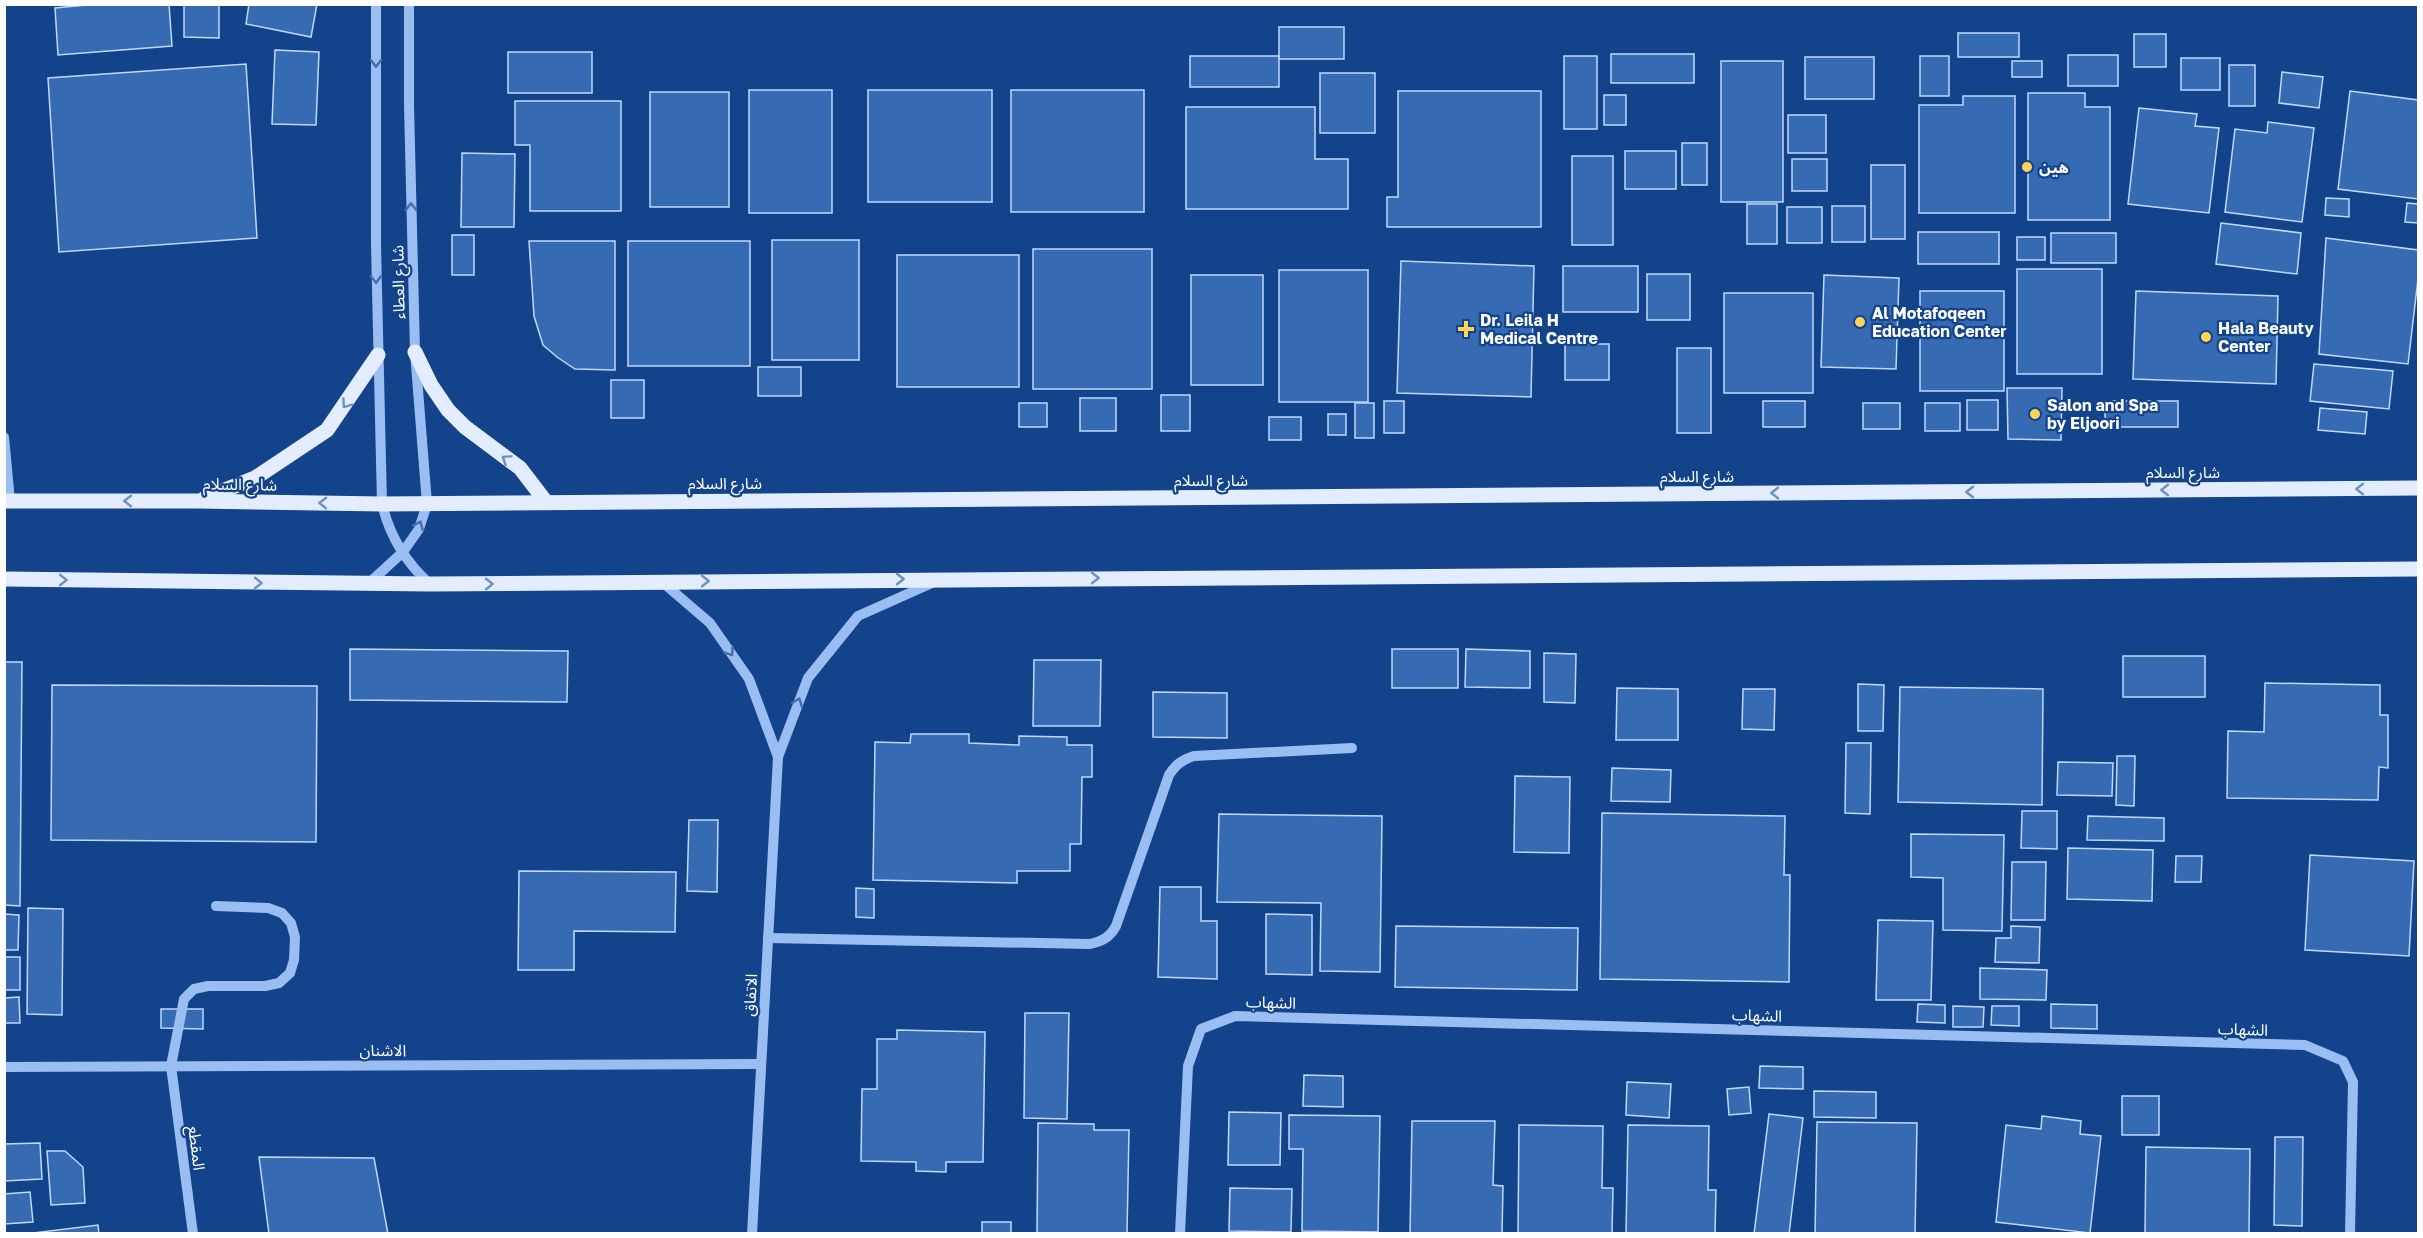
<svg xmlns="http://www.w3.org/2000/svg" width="2423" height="1238" font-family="'Golos Text','Noto Sans Arabic',sans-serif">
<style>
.building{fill:#366ab2;stroke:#c0d9fc;stroke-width:1.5}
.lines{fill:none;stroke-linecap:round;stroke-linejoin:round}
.minor{stroke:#9abef1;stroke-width:10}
.major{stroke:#e3edff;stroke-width:15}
.oneway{stroke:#426eaf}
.oneway2{stroke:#7090bf}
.poi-dot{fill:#ffd559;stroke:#12438b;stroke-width:2}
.labels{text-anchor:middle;stroke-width:4.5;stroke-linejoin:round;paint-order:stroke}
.poi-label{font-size:16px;font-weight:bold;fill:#fff;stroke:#12438b;text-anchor:start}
.street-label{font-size:16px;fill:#fff;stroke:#12438b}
</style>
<rect width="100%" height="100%" fill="#12438b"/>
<g class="building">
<polygon points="98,4 169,4 172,46 58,55 55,8"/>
<polygon points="184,4 219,4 219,38 184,37"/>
<polygon points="249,4 317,4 311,37 246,24"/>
<rect x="1279" y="27" width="65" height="32"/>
<rect x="1958" y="33" width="61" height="24"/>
<rect x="2134" y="34" width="32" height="33"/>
<polygon points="275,50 319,52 316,125 272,124"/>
<rect x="508" y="52" width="84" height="41"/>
<rect x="1611" y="54" width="83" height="29"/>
<rect x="2068" y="55" width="50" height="31"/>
<rect x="1190" y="56" width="89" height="31"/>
<rect x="1564" y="56" width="33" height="73"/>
<rect x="1920" y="56" width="29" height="40"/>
<rect x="1805" y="57" width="69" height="42"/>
<rect x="2181" y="58" width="39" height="32"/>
<rect x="1721" y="61" width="62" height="141"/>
<rect x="2012" y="61" width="30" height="16"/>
<polygon points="246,64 257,238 59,252 48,78"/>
<rect x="2229" y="65" width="26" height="41"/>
<polygon points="2282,72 2323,77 2319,108 2279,103"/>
<rect x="1320" y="73" width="55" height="60"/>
<rect x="749" y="90" width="83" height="123"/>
<rect x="868" y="90" width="124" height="112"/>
<rect x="1011" y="90" width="133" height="122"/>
<polygon points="1398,91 1541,91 1541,227 1387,227 1387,197 1398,197"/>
<polygon points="2350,91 2418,100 2418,199 2338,189"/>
<rect x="650" y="92" width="79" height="115"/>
<polygon points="2028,93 2085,93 2085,107 2110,107 2110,220 2028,220"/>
<rect x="1604" y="95" width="22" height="30"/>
<polygon points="1963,96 2015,96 2015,213 1919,213 1919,105 1963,105"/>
<polygon points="515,101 621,101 621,211 530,211 530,145 515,145"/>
<polygon points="1186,107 1315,107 1315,159 1348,159 1348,209 1186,209"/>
<polygon points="2139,108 2197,114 2195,126 2219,128 2209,213 2128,204"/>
<rect x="1788" y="115" width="38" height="38"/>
<polygon points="2268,122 2314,128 2302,222 2225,212 2235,129 2267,133"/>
<rect x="1682" y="143" width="25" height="42"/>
<rect x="1625" y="151" width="51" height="38"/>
<polygon points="462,153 515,154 514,227 461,227"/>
<rect x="1572" y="156" width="41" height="89"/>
<rect x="1792" y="159" width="35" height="32"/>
<rect x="1871" y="165" width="34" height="74"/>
<polygon points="2326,198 2349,199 2349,217 2325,215"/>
<polygon points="2407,203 2418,204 2418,223 2405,222"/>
<rect x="1747" y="204" width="30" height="40"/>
<rect x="1832" y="206" width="33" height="36"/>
<rect x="1787" y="207" width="35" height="36"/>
<polygon points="2221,223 2301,233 2297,274 2216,264"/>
<rect x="1918" y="232" width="81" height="32"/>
<rect x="2051" y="233" width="65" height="30"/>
<rect x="452" y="235" width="22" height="40"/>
<rect x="2017" y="237" width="28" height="23"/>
<polygon points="2326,238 2418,250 2418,279 2408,364 2319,354"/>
<rect x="772" y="240" width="87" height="120"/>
<polygon points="529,241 615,241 615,370 575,369 557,357 543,345 534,316"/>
<rect x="628" y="241" width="122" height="125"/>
<rect x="1033" y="249" width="119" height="140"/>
<rect x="897" y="255" width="122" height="132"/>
<polygon points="1401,261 1534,266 1531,397 1397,393"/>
<rect x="1563" y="266" width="75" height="46"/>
<rect x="2017" y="269" width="85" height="105"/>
<rect x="1279" y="270" width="89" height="132"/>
<rect x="1647" y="274" width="43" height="46"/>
<rect x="1191" y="275" width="72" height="110"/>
<polygon points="1824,275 1899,278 1896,369 1821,367"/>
<rect x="1920" y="291" width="84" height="100"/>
<polygon points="2136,291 2278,296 2276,384 2133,379"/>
<rect x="1724" y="293" width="89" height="100"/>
<rect x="1565" y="344" width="44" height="36"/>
<rect x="1677" y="348" width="34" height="85"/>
<polygon points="2314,364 2393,371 2389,409 2310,401"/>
<rect x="758" y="367" width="43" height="29"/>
<rect x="611" y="380" width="33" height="38"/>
<polygon points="2007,388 2062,388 2061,440 2008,439"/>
<rect x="1161" y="395" width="29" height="36"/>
<rect x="1080" y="398" width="36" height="33"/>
<rect x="1967" y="400" width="31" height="30"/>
<rect x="1384" y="401" width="20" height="32"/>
<rect x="1763" y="401" width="42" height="26"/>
<rect x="2105" y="401" width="73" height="26"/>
<rect x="1019" y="403" width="28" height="24"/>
<rect x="1355" y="403" width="19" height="35"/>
<rect x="1863" y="403" width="37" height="26"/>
<rect x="1925" y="403" width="35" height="28"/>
<polygon points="2320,408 2367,412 2365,434 2318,430"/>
<rect x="1328" y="414" width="18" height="21"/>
<rect x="1269" y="417" width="32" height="23"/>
<polygon points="350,649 568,651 567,702 350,700"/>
<rect x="1392" y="649" width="66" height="39"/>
<polygon points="1466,649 1530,651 1530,688 1465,687"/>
<polygon points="1544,653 1576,654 1575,703 1544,702"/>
<rect x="2123" y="656" width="82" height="41"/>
<polygon points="1034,660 1101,660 1100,726 1033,726"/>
<polygon points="4,662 22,662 20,906 4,905"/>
<polygon points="2265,683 2380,685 2380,715 2388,715 2388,768 2379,767 2378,800 2227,798 2228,731 2264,732"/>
<polygon points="1858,684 1884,685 1883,731 1858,731"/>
<polygon points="52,685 317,686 316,842 51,840"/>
<polygon points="1900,687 2043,689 2042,805 1898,802"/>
<polygon points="1617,688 1678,689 1678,740 1616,740"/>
<polygon points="1743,689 1775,689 1774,730 1742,729"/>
<polygon points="1153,692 1227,693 1227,738 1153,737"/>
<polygon points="911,734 969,734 969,743 1019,745 1019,736 1067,737 1067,745 1092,745 1092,777 1082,777 1081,844 1070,844 1070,871 1017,871 1017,883 873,880 875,742 910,743"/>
<polygon points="1846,743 1871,743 1870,814 1845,813"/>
<polygon points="2117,756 2135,756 2134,806 2116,805"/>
<polygon points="2058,762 2113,763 2112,796 2057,795"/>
<polygon points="1612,768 1671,770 1670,802 1611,801"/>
<polygon points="1515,776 1570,777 1569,853 1514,852"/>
<polygon points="2022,811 2057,811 2057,849 2021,848"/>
<polygon points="1602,813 1785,816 1784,875 1790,875 1789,982 1600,979"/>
<polygon points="1219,814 1382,816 1380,972 1320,971 1321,903 1217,902"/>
<polygon points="2088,816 2164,818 2164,841 2087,840"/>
<polygon points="689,820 718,820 717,892 687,891"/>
<polygon points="1911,834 2004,835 2002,931 1943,930 1943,878 1911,877"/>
<polygon points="2068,848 2153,850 2152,901 2067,899"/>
<polygon points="2310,855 2414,861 2409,956 2305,950"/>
<polygon points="2176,856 2202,856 2201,882 2175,882"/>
<polygon points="2012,862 2046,862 2045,920 2011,920"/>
<polygon points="519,871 676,872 675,932 574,931 574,970 518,970"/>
<polygon points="1160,887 1201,887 1201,921 1217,921 1217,979 1158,977"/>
<polygon points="856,888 874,889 874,918 856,917"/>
<polygon points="28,908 63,909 62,1015 27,1014"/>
<polygon points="4,914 19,915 18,950 4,950"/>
<polygon points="1266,914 1312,915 1312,975 1266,974"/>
<polygon points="1878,920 1933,921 1931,1000 1876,1000"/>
<polygon points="1396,926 1578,928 1577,990 1395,987"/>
<polygon points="2011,926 2040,927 2039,963 1995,962 1996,938 2011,938"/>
<rect x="4" y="957" width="16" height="33"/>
<polygon points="1980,968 2047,970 2046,1000 1980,999"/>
<polygon points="19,997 20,1023 4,1023 4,998"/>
<polygon points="1918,1004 1945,1005 1945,1023 1917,1022"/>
<polygon points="2051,1004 2097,1005 2097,1029 2051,1028"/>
<polygon points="1953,1006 1984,1007 1983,1027 1953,1027"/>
<polygon points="1992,1006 2019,1006 2019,1026 1991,1025"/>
<polygon points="161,1009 203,1009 203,1029 161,1028"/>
<polygon points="1025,1013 1069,1013 1067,1119 1024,1118"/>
<polygon points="897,1030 985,1032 983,1162 946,1162 946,1172 916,1171 916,1162 861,1161 862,1089 877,1089 877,1039 897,1039"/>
<polygon points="1760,1066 1803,1067 1803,1089 1759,1088"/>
<polygon points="1304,1075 1343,1076 1343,1107 1303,1106"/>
<polygon points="1627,1082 1671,1084 1669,1118 1626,1115"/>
<polygon points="1749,1087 1751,1113 1729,1115 1727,1089"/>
<polygon points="1814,1091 1876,1092 1876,1118 1814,1117"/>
<rect x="2122" y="1096" width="37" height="39"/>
<polygon points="1229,1112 1281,1113 1280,1165 1228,1165"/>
<polygon points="1769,1114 1803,1118 1789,1234 1754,1234"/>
<polygon points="1289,1115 1380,1116 1378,1232 1302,1231 1303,1149 1289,1149"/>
<polygon points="2042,1116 2081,1121 2080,1134 2101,1136 2090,1233 1996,1222 2006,1125 2041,1129"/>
<polygon points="1412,1121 1495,1121 1493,1185 1503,1186 1502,1234 1410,1234"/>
<polygon points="1817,1122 1917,1123 1915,1234 1815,1234"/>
<polygon points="1038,1123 1094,1124 1094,1130 1129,1130 1127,1234 1037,1234"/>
<polygon points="1519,1125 1603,1126 1602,1188 1613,1188 1612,1234 1518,1234"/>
<polygon points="1628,1125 1709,1126 1708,1190 1716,1190 1715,1234 1626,1234"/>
<polygon points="2275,1137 2303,1137 2302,1226 2274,1225"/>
<polygon points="40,1143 42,1179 4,1181 4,1144"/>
<polygon points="2146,1147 2250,1149 2249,1234 2145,1234"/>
<polygon points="47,1151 65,1151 83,1167 85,1203 51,1205"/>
<polygon points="259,1157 374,1158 388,1234 269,1234"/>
<polygon points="1230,1188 1292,1189 1291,1232 1229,1231"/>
<polygon points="30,1192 33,1222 4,1224 4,1194"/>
<rect x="982" y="1222" width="29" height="12"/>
<polygon points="98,1225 99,1234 25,1234"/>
</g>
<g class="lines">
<g class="minor">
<path d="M376,4V245L382,504C390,537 405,562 430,584"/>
<polyline points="4,437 10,501"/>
<polyline points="661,581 710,623 749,679 778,757"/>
<polyline points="368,584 403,552 419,529 427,504 415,352 409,105 409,4"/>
<path d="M768,938L1090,944C1103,941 1110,937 1116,926L1169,775C1176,764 1182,760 1194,756L1352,748"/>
<polyline points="4,1067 761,1064"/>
<polyline points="193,1234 171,1066 184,999 194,989 208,986 265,986 279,983 290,973 294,960 295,937 291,923 282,913 268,908 216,906"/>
<polyline points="752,1234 778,757 808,678 858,616 932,583"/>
<polyline points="1180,1234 1188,1066 1201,1029 1235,1016 2305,1045 2343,1061 2353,1082 2350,1234"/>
</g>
<g class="major">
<polyline points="415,352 431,385 448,410 465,427 520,468 546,502"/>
<polyline points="205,498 255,478 327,430 378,355"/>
<polyline points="4,501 197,501 382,504 2418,488"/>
<polyline points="4,579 430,584 2418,569"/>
</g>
</g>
<defs><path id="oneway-chevron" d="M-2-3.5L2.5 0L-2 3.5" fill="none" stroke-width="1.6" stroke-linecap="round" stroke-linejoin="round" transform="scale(1.5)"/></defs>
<g class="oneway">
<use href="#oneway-chevron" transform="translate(376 63) rotate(91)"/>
<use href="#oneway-chevron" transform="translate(411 207) rotate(-91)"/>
<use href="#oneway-chevron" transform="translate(376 279) rotate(89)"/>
<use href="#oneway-chevron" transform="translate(419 525) rotate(-66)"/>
<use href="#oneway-chevron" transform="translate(730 652) rotate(56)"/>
<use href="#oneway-chevron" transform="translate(798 702) rotate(-69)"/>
</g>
<g class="oneway2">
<use href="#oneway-chevron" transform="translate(346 404) rotate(125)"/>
<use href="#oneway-chevron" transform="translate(506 459) rotate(-146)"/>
<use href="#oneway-chevron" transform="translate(2360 489) rotate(180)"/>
<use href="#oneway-chevron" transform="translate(2165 490) rotate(180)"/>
<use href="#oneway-chevron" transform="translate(1970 492) rotate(180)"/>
<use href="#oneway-chevron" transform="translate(1775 493) rotate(180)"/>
<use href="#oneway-chevron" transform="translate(128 501) rotate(180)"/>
<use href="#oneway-chevron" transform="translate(323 503) rotate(-179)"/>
<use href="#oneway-chevron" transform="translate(1095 578)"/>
<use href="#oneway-chevron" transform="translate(900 579)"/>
<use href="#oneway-chevron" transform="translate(63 580) rotate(1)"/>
<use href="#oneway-chevron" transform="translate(705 581)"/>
<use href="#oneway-chevron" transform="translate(258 583) rotate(1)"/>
<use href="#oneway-chevron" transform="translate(489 584) rotate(-1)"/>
</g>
<g class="poi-dot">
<circle cx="2027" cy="167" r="6"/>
<circle cx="1860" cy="322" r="6"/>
<path d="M1463 320h6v6h6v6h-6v6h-6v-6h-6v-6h6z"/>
<circle cx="2206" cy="337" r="6"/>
<circle cx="2035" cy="414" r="6"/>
</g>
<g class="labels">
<g class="poi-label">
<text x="2039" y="173">هين</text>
<text x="1872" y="319">Al Motafoqeen<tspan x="1872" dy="18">Education Center</tspan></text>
<text x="1480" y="326">Dr. Leila H<tspan x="1480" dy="18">Medical Centre</tspan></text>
<text x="2218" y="334">Hala Beauty<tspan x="2218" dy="18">Center</tspan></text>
<text x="2047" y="411">Salon and Spa<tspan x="2047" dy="18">by Eljoori</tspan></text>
</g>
<g class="street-label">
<text transform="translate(398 282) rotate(-91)" y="6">شارع العطاء</text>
<text x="2183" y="478">شارع السلام</text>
<text x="1697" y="482">شارع السلام</text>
<text x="1211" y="486">شارع السلام</text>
<text x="725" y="489">شارع السلام</text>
<text transform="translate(240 484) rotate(1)" y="6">شارع السلام</text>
<text transform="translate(750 995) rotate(-87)" y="6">الاتفاق</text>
<text transform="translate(1271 1002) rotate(2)" y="6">الشهاب</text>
<text transform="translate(1757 1015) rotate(2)" y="6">الشهاب</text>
<text transform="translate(2243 1029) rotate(2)" y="6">الشهاب</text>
<text x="383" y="1056">الاشنان</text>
<text transform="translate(197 1148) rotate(83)" y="6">المقطع</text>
</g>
</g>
<rect width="2423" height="1238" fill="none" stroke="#ffffff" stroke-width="12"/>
</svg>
